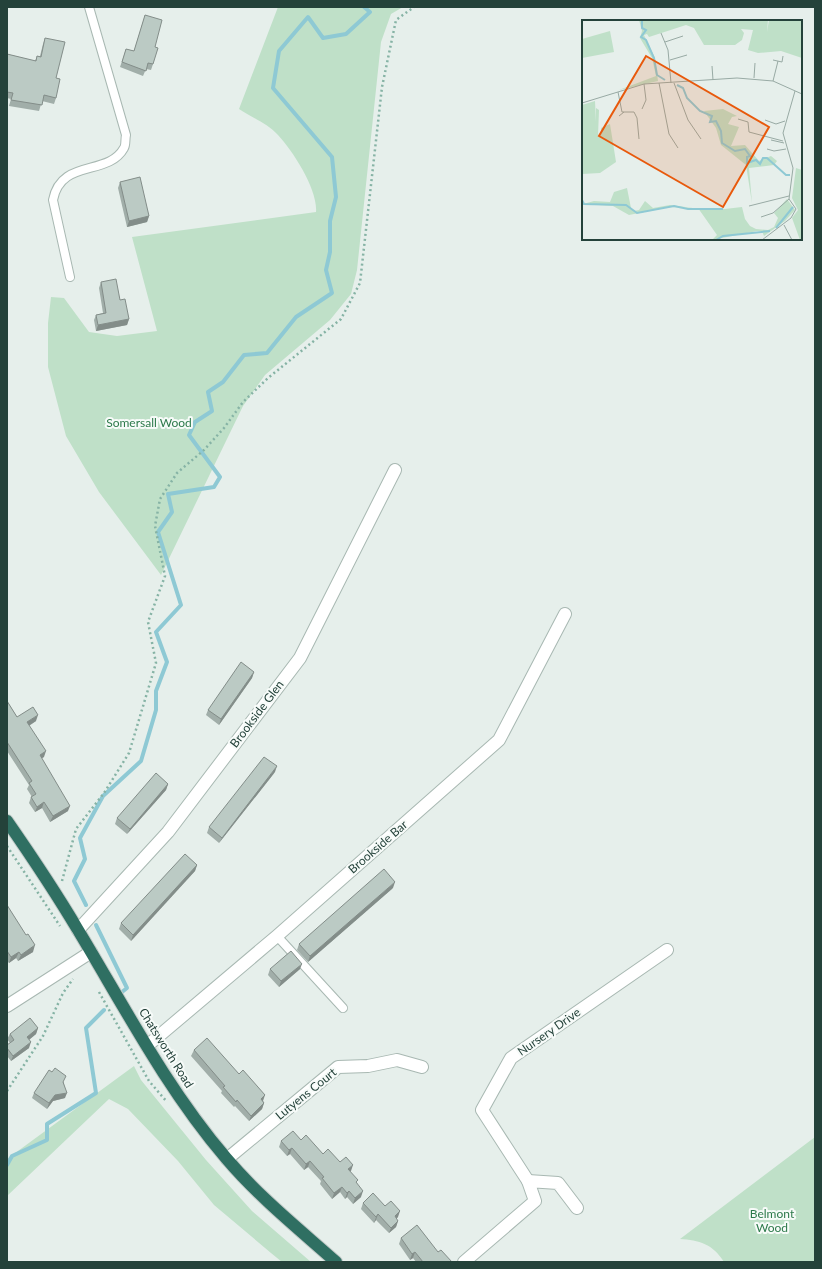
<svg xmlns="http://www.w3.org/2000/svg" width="822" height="1269" font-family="Lato,sans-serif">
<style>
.green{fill:#bfe0c8}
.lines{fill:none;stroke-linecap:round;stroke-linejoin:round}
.stream{stroke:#8ec9d4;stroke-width:4}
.lane-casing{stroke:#a8b8b2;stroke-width:10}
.street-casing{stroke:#a8b8b2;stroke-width:14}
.highway-casing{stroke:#c2cac8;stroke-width:14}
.path{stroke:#86b3a5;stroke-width:2.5;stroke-dasharray:2 3;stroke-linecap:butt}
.lane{stroke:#fff;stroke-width:8}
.street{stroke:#fff;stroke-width:12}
.highway{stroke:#2f6f62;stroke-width:12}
.wall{fill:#a1aea9}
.shaded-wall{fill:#838d89}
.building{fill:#bbcac4;stroke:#838d89}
.labels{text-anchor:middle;stroke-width:4;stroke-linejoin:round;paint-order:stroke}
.park-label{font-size:12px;fill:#2d7a4b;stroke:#f7fbf9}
.street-label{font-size:12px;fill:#24423a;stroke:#f7fbf9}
.inset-river{fill:none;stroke:#8ec9d4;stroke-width:2}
.inset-road{fill:none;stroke:#98aaa4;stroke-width:1}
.view{fill:#e8590c;fill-opacity:0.15;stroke:#e8590c;stroke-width:2}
.inset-edge{fill:none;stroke:#24423a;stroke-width:2}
</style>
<rect width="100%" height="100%" fill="#e6efeb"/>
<g class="green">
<path d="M278,7H403L391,14L381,42L357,270L351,294L330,320L265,375L243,406L161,575L99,492L66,436L48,367V323L51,297L64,298L89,332L117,336L157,331L132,237L316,212C318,190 293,151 278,135C268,124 251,117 239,109Z"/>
<polygon points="134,1066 141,1080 158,1101 206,1160 252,1211 311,1262 282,1262 271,1253 214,1205 178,1161 128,1109 109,1099 7,1196 7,1159"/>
<path d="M815,1137V1262H724C713,1244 699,1240 680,1239Z"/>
</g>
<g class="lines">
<g class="stream">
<polyline points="86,905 74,881 85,859 80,838 103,796 141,761 156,710 156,691 167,662 156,632 181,605 158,532 172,512 168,494 214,487 220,477 189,435 195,422 212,411 208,392 223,382 244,355 267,353 296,317 332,293 326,270 330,252 330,221 336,197 332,157 273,88 279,51 308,17 323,38 346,34 370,12 364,7"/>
<polyline points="96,925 127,988 122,992"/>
<polyline points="7,1165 12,1156 47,1140 47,1124 96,1093 86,1028 104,1010"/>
</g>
<defs>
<g id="lane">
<path d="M70,277L53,200C61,158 108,177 124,148C126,145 125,139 126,135L89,7"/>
<polyline points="277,936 343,1008"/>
</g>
<g id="street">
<polyline points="78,930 168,832 300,658 395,470"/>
<polyline points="7,1006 91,952"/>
<polyline points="147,1046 277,936 499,740 565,614"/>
<polyline points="227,1159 338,1067 368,1066 397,1060 422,1067"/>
<polyline points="528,1181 482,1110 511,1058 667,950"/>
<polyline points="464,1262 535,1201 528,1181 558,1183 577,1208"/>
</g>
<path id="highway" d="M7,821C32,857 56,893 78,930C125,1008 167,1089 226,1158C259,1197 299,1229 336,1262"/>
</defs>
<use href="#lane" class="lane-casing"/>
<use href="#street" class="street-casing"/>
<use href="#highway" class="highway-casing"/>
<g class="path">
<polyline points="7,846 60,926"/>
<polyline points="62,881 76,829 104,793 129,753 156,663 148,622 165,576 155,526 160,499 177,473 204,450 224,428 243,402 268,378 341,319 360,283 382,87 396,20 414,7"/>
<polyline points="99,992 149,1081 167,1102"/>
<polyline points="7,1091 43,1036 63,993 73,979"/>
</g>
<use href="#lane" class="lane"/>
<use href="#street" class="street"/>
<use href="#highway" class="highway"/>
</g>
<g class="wall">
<polygon points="145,15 155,47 153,64 151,70 146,69 143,76 120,67 126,49 134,51"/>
<polygon points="45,38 56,78 56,98 54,104 42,101 39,111 9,106 11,99 7,98 7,54 35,61 37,56 40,56 43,44"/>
<polygon points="120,182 149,216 147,222 127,227 118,188"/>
<polygon points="101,282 120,300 129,319 127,325 96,331 94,320 96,315 103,313 99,288"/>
<polygon points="254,672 252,678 219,725 206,715 208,710"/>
<polygon points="7,701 17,717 36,721 29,726 44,757 41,758 68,811 50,822 42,808 35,812 29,803 31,797 32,797 27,789 29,785 7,751"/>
<polygon points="275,772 219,843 207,833 209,827"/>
<polygon points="168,784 166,790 127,834 115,824 117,818"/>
<polygon points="197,865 195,871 131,941 119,929 121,923"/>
<polygon points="393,888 308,962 297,950 299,944"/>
<polygon points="7,905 33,952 18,961 16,958 9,963 7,961"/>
<polygon points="270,969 300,969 279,987 268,975"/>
<polygon points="38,1028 36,1034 29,1040 29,1048 11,1061 7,1056 7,1045 10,1043 7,1039 10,1034"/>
<polygon points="194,1050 263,1101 264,1103 262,1109 249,1121 235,1106 234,1107 221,1093 222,1091 191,1056"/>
<polygon points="64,1082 64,1083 65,1098 53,1101 47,1109 32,1098 34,1093"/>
<polygon points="301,1140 323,1154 340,1162 351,1171 350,1171 357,1183 361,1197 353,1204 347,1197 345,1199 340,1192 332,1199 320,1184 321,1181 308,1167 304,1170 290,1154 287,1156 279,1147 281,1141"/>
<polygon points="363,1203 385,1206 398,1217 396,1219 398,1221 396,1227 389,1233 376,1220 374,1223 361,1209"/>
<polygon points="401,1238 438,1252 452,1262 416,1262 413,1258 410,1260 399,1244"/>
</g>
<g class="shaded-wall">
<polygon points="149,216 147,222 127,227 129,221"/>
<polygon points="129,319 127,325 96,331 98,325"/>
<polygon points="254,672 252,678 219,725 221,719"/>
<polygon points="38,715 36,721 25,728 27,722"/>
<polygon points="46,751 44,757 37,761 40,755"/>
<polygon points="277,766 275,772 219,843 222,838"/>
<polygon points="168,784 166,790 127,834 130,829"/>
<polygon points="44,802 42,808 35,812 37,807"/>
<polygon points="70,806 68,811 50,822 53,816"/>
<polygon points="197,865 195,871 131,941 133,935"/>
<polygon points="395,882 393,888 308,962 310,956"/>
<polygon points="35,945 33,952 18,961 21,955"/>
<polygon points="19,952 16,958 9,963 11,957"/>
<polygon points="302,964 300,969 279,987 281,981"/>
<polygon points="38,1028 36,1034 25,1043 27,1037"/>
<polygon points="31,1042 29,1048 11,1061 13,1056"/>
<polygon points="67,1093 65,1098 53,1101 47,1109 49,1103 55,1095"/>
<polygon points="265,1095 263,1101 259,1105 261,1099"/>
<polygon points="264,1103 262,1109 249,1121 251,1116"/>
<polygon points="292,1148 290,1154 287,1156 289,1150"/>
<polygon points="310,1161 308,1167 304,1170 306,1164"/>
<polygon points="353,1165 351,1171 346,1175 348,1169"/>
<polygon points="342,1187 340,1192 332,1199 334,1193"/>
<polygon points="349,1191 347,1197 345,1199 347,1193"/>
<polygon points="363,1191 361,1197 353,1204 355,1198"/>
<polygon points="400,1211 398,1217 393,1222 395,1216"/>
<polygon points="378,1214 376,1220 374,1223 376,1217"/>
<polygon points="398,1221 396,1227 389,1233 391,1228"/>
<polygon points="415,1252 413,1258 410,1260 412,1254"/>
</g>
<g class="building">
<polygon points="145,15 162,20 155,47 158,48 153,64 148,63 146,71 122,62 126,49 134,51"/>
<polygon points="45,38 65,42 56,78 60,79 56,98 44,95 42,105 11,100 13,93 7,92 7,54 36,61 37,56 41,57"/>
<polygon points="140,177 149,216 129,221 120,182"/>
<polygon points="116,279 120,300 125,299 129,319 98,325 96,315 106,313 101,282"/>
<polygon points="241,662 254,672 221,719 208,710"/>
<polygon points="7,701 17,717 33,707 38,715 27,722 46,751 40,755 70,806 53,816 44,802 37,807 31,797 36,794 29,783 32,781 7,742"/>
<polygon points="264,757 277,766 222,838 209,827"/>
<polygon points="156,773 168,784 130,829 117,818"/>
<polygon points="185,854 197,865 133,935 121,923"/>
<polygon points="384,869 395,882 310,956 299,944"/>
<polygon points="7,905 26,935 28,934 35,945 21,955 19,952 11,957 7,951"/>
<polygon points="291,951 302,964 281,981 270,969"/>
<polygon points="30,1018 38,1028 27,1037 31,1042 13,1056 7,1048 7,1045 14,1040 10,1034"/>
<polygon points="207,1038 239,1074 243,1070 265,1095 261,1099 264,1103 251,1116 237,1100 236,1102 223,1087 225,1086 194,1050"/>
<polygon points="55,1068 66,1076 63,1082 67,1093 55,1095 49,1103 34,1093 49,1070 52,1072"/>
<polygon points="293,1131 301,1140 306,1135 323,1154 328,1149 340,1162 346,1157 353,1165 348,1169 358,1180 356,1182 363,1191 355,1198 349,1191 347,1193 342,1187 334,1193 322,1178 324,1177 310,1161 306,1164 292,1148 289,1150 281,1141"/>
<polygon points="373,1193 385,1206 391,1201 400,1211 395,1216 398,1221 391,1228 378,1214 376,1217 363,1203"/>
<polygon points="417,1225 438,1252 441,1250 452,1262 423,1262 415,1252 412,1254 401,1238"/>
</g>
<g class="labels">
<g class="park-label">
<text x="149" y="427">Somersall Wood</text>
<text x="772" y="1218">Belmont<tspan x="772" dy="14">Wood</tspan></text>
</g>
<g class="street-label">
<text transform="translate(257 714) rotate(-53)" y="4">Brookside Glen</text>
<text transform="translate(378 847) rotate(-41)" y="4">Brookside Bar</text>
<text transform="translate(549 1032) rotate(-35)" y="4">Nursery Drive</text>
<text transform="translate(166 1048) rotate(58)" y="4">Chatsworth Road</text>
<text transform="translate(306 1094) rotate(-39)" y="4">Lutyens Court</text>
</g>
</g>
<g transform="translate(582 20)">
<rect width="220" height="220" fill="#e6efeb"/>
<path d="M57,0H186L185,12L187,0H220V38L199,31L176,33L166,30L171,10L159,9L162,13L160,20L153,25H122L112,8L104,5L67,17L65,14L62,15L73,38L76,61L37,70L74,56L70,38L58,18L60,11ZM28,11L32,32L0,38V19ZM13,81L14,102V88L17,90L16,116L19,115V108L28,104L34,142L18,153L0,154V85ZM141,89L155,96L150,97L146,104L157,107L149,126L163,125L177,141L189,136L195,141L192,145L167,148L170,183L164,145L139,125L134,108L122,91ZM214,148L220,150V220H218L210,198L216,190L210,178ZM45,168L49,188L52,191L57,190L63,181L71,188L88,185L111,188L88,187L47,195L31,186L1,184L12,181L28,182L32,172ZM205,179L213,190L203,201L182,216L180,211H175L130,220L135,215L116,188L134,190L160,187L163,199L168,206L174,209L186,210L192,207L196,198L192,193Z" fill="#bfe0c8"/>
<path class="inset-river" d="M60,0V8L64,10L59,17L64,20L72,38L75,55L83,60M95,65L101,68L105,78L118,91L130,96L128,102L134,101L139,111L140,123L153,131L163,129L168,136L165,137V143L174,140L178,144L181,138H185L204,155H208M0,180L2,184L44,185L55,193L92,186L106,189H141M194,208L211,187M134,220L141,216L188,211"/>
<path class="inset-road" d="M79,13L86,30L89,63M83,22L101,16M88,40L105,35M191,40L200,42L201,36M130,46L131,60M172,58L173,43M191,61L196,41M77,63L87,114L96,128M92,63L106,100L119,119M36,72L40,92H42L37,96M0,83L62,64L155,58L191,61L220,74M60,89L64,80L62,64M42,92H52L55,98L57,119M156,99L166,102L167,112L201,121M183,100L194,104L203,101M189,120L202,123M185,129L192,131L204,129M167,186L207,176M179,197L191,193L207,179M202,205L210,220M180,220L209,198L214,189L207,179L211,148L201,113L213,71"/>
<path class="view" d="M64,36L187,107L141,187L17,116Z"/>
<rect width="220" height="220" class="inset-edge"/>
</g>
<rect width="822" height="1269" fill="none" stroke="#24423a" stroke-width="16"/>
</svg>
